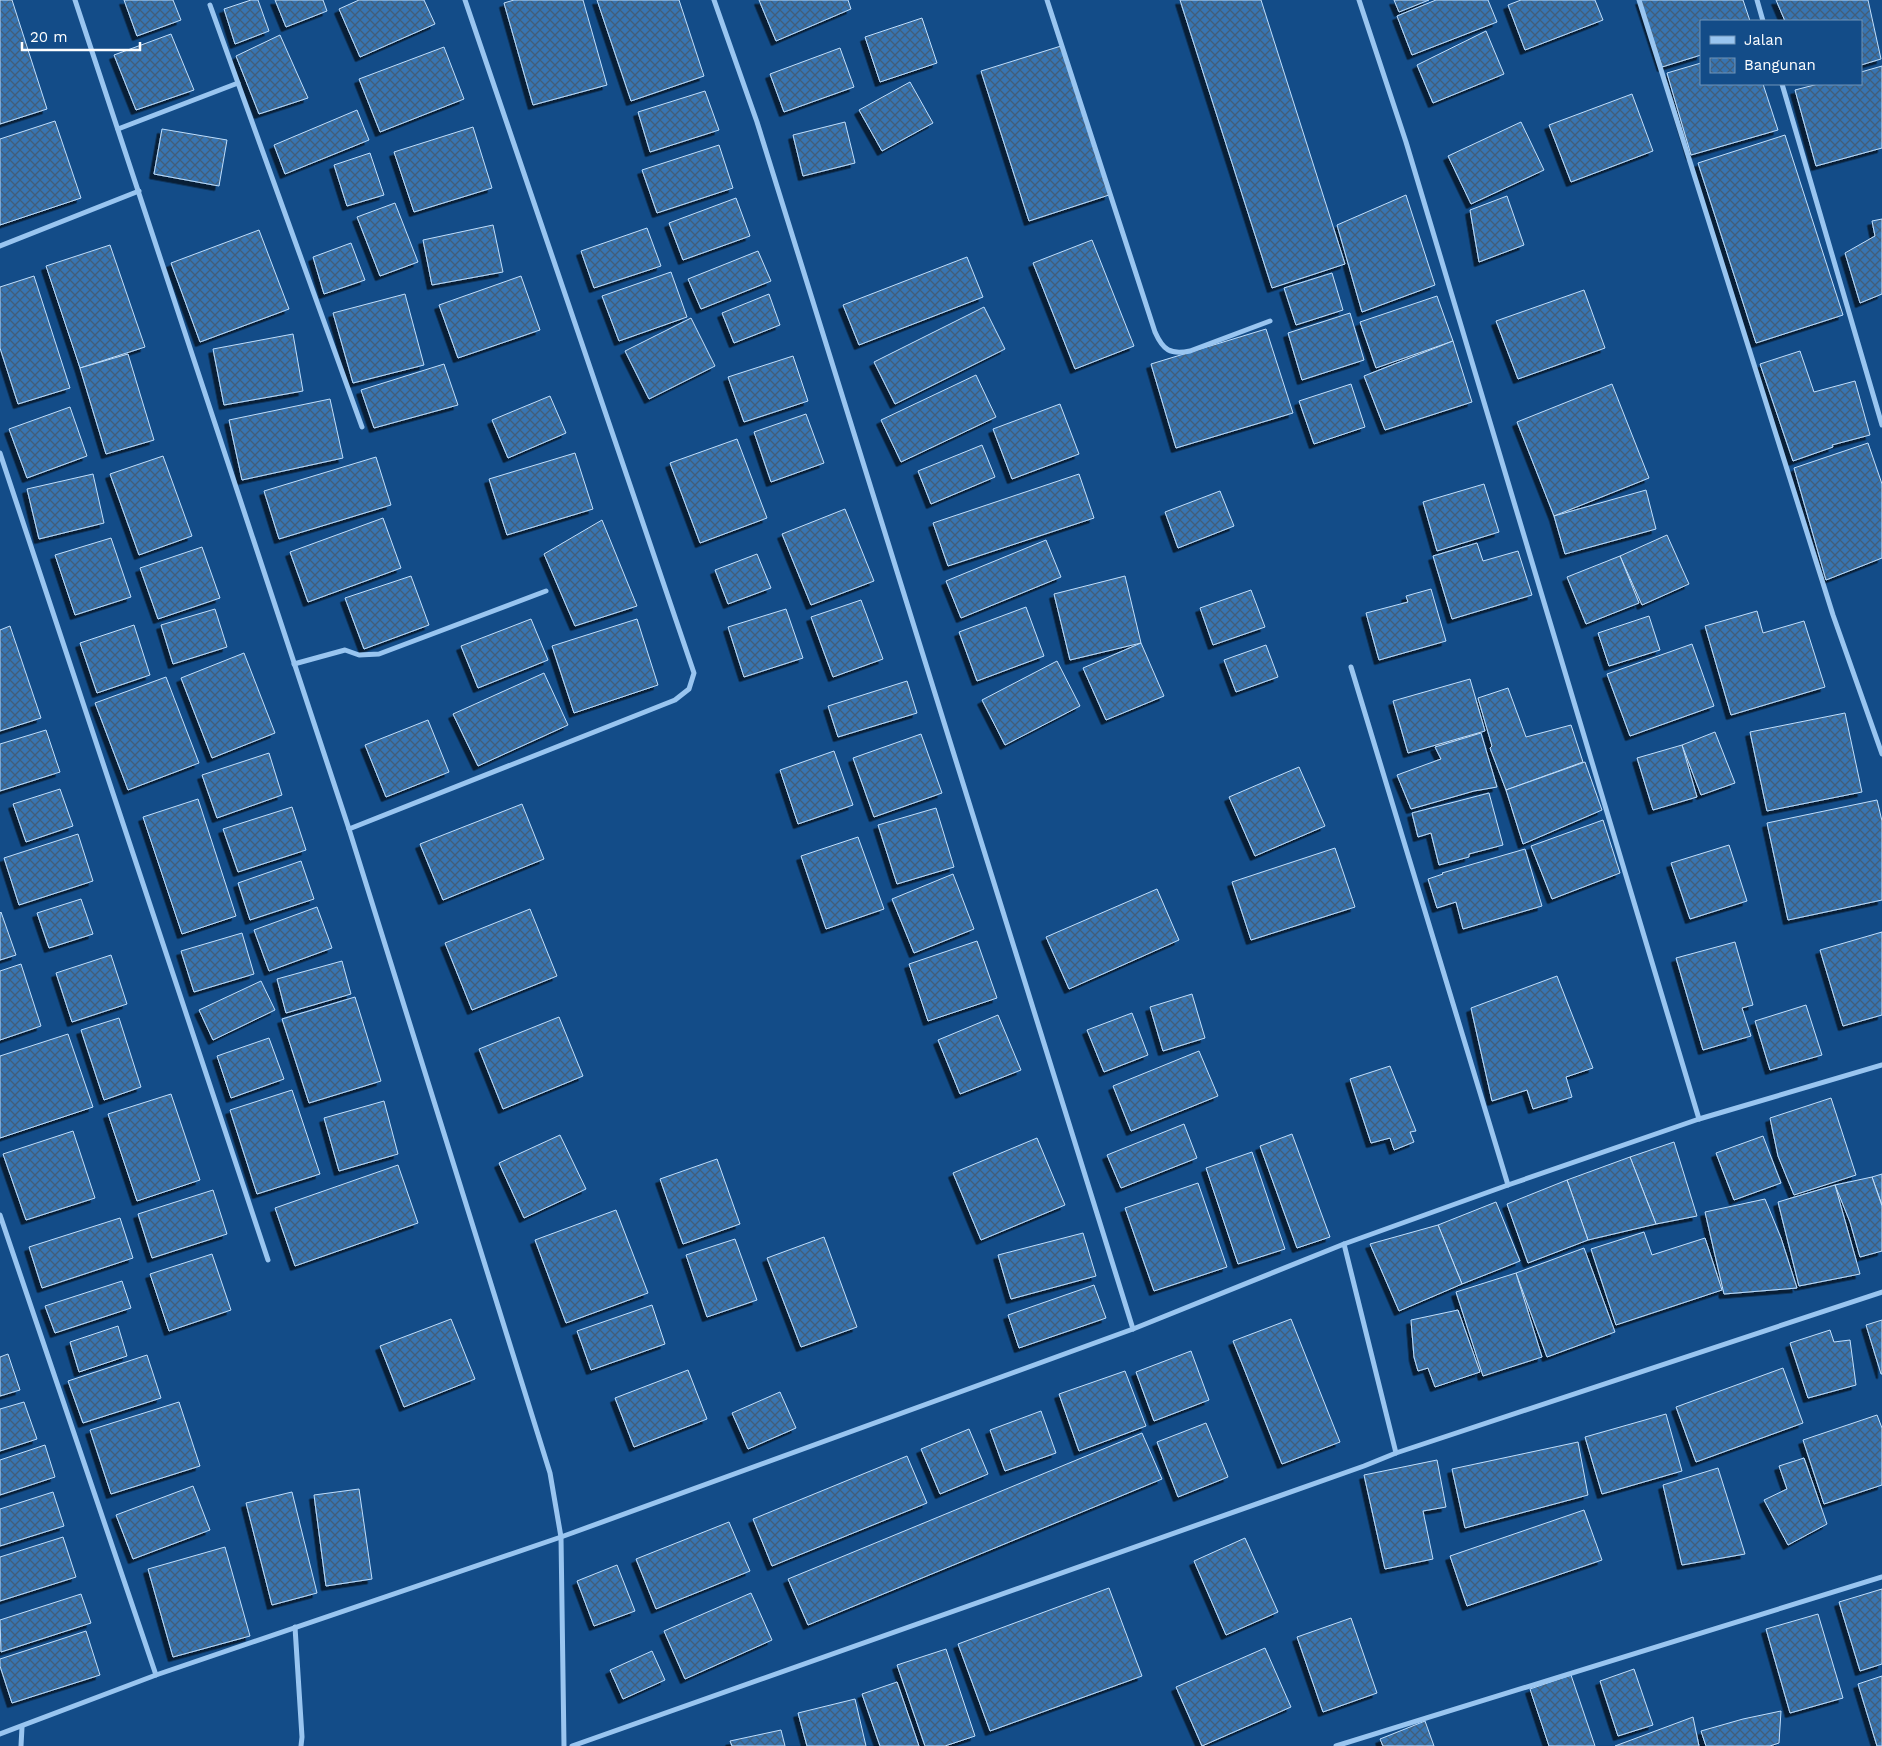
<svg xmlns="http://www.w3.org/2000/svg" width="1882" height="1746" font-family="'Work Sans',sans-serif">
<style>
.building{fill:url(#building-cross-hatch);stroke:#bfdefc;filter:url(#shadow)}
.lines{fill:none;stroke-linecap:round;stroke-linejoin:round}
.minor{stroke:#99c5f0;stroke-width:5}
</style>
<defs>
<pattern id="building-cross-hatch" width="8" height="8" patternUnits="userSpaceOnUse" patternTransform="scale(1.25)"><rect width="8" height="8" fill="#3774b1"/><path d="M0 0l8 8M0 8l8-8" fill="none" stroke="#435e79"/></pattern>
<filter id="shadow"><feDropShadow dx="-4.5" dy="4.5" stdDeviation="0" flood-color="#0009"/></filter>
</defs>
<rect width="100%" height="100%" fill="#134c88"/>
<g class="building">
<polygon points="0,0 12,0 47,109 0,124"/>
<polygon points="124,0 173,0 181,20 137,36"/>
<polygon points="251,0 258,0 269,31 235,44 224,9"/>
<polygon points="275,0 323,0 327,11 286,27"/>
<polygon points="359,0 424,0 435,24 360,57 339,9"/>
<polygon points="514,0 583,0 607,85 533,105 504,3"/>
<polygon points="597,0 679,0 704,76 631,101"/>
<polygon points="759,0 848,0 851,9 776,41"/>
<polygon points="1180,0 1261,0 1345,264 1272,288"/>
<polygon points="1394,0 1429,0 1399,12"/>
<polygon points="1436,0 1488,0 1497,22 1412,55 1397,16"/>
<polygon points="1521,0 1595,0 1603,20 1525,50 1508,5"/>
<polygon points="1640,0 1743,0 1750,21 1701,21 1701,55 1662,67"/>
<polygon points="1776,0 1868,0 1881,59 1861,65 1861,21 1785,21"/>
<polygon points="922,18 937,63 880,82 865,37"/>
<polygon points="1486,31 1504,74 1433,103 1417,65"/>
<polygon points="171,34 194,90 136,110 114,55"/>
<polygon points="280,35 308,98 259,114 236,56"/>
<polygon points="1061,46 1109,195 1029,221 981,71"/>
<polygon points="444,47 464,99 380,132 359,79"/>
<polygon points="840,48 854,87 784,112 770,74"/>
<polygon points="1701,63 1701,84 1763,84 1778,130 1691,155 1667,73"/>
<polygon points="1882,66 1882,148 1816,166 1795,90 1818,84 1861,84 1861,72"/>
<polygon points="910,82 933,123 882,151 859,110"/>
<polygon points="705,91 719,130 650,152 638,112"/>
<polygon points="1632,94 1653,151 1571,182 1549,125"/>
<polygon points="357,110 369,140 285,174 274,145"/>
<polygon points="55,121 81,198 0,225 0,139"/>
<polygon points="845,122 855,163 803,176 793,135"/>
<polygon points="1521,122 1544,170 1471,204 1448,156"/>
<polygon points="473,127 492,188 414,212 394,152"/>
<polygon points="162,129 227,140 219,186 154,174"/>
<polygon points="1785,135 1843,315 1756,343 1698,163"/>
<polygon points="719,145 733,188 657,213 642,170"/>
<polygon points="370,153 384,195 347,206 334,165"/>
<polygon points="1406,195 1435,285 1362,312 1337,225"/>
<polygon points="1507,196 1524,245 1479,262 1470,210"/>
<polygon points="736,198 750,236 683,260 669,223"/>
<polygon points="395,203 418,262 380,276 357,217"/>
<polygon points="1882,219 1882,294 1860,303 1845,253 1875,236 1872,221"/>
<polygon points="493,225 503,272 432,285 423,240"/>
<polygon points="647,228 661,266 594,288 581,251"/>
<polygon points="259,230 289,309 200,342 171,263"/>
<polygon points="1092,240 1134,346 1075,369 1033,263"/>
<polygon points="351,243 365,280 324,294 313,257"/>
<polygon points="110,245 145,347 80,368 46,266"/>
<polygon points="758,251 771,281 701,309 688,279"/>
<polygon points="967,257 983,297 859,345 843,305"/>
<polygon points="671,272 687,317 619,341 602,296"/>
<polygon points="1332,273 1343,310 1296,325 1284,288"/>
<polygon points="34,276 70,388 18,404 0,348 0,287"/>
<polygon points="521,276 540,330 458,358 439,305"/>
<polygon points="1584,290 1605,348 1518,379 1496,321"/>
<polygon points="405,294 424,365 353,383 333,313"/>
<polygon points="769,294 780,325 734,343 722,313"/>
<polygon points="1437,296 1453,341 1376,368 1360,322"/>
<polygon points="984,307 1005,349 895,404 874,362"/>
<polygon points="1350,313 1364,360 1302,380 1288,333"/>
<polygon points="691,318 715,366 649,399 625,351"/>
<polygon points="1266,329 1293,413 1176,448 1151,364"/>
<polygon points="293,334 303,391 224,405 213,349"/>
<polygon points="1453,341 1472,402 1385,430 1364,376"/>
<polygon points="1800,351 1814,392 1855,381 1870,435 1832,445 1833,447 1793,461 1760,364"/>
<polygon points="128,354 154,440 106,454 80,368"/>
<polygon points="793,356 808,401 744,422 728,377"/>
<polygon points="444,364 458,405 374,428 361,390"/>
<polygon points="976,375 996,417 901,462 881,420"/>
<polygon points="1351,384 1365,427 1314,444 1299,401"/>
<polygon points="1612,384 1649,478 1554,516 1517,422"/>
<polygon points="550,396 566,433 508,458 492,420"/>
<polygon points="330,399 343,458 242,480 229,420"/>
<polygon points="1060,404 1079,454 1012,479 993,429"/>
<polygon points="70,407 87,456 27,478 9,429"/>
<polygon points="806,414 824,463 771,482 754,432"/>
<polygon points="737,439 767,518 700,543 670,463"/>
<polygon points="1868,443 1882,484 1882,558 1826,580 1794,468"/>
<polygon points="982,445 995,477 931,504 918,471"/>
<polygon points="575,453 593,509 507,535 489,479"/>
<polygon points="163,456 192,536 139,555 110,474"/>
<polygon points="376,457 391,505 279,539 264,491"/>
<polygon points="93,474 104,523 39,539 27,489"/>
<polygon points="1079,474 1094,518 948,566 933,523"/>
<polygon points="1484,484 1499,532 1437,551 1423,502"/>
<polygon points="1646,490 1656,529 1565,554 1554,516"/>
<polygon points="1220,491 1234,526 1178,548 1165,512"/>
<polygon points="845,509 874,581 811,605 782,534"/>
<polygon points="383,518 401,568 308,602 290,552"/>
<polygon points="602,520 637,606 575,626 544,554"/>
<polygon points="1667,535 1689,584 1642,605 1620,556"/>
<polygon points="111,538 131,597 75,615 55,555"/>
<polygon points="1046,540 1061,577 961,618 946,581"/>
<polygon points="1477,543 1483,561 1518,551 1532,595 1452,619 1433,556"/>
<polygon points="202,547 220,598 158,619 140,568"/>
<polygon points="757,554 771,588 728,604 715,570"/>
<polygon points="1620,556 1639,603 1586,624 1567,577"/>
<polygon points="411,576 429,625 364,649 345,598"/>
<polygon points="1125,576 1141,643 1070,660 1054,594"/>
<polygon points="1431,589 1446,641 1379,660 1366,613 1408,602 1406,596"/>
<polygon points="1251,590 1265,627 1213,645 1200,608"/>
<polygon points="861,600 883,659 833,677 811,617"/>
<polygon points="1026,607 1044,656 977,681 959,632"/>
<polygon points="215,609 227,647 173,664 161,625"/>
<polygon points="786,609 803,658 744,677 728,627"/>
<polygon points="1757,611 1763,633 1804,621 1825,687 1731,715 1705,626"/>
<polygon points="1649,616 1660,650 1609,666 1598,633"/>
<polygon points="531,619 548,660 478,688 461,646"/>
<polygon points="637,619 658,685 574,713 552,646"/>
<polygon points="134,625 150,675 97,693 80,643"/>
<polygon points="10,626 41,718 0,731 0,630"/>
<polygon points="1141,643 1164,696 1106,720 1083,668"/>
<polygon points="1692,644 1714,706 1630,736 1607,674"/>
<polygon points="1266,645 1278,677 1236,692 1224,660"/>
<polygon points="244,653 275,733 212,758 181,678"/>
<polygon points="1057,661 1080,706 1005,745 982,700"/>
<polygon points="544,673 568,725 478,766 453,714"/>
<polygon points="166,677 199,763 128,790 95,703"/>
<polygon points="1470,679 1485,731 1408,753 1393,701"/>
<polygon points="907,681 917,713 838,737 828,706"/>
<polygon points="1508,688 1526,737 1571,725 1583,762 1506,790 1490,748 1492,746 1478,698"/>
<polygon points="1845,713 1862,792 1767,811 1750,732"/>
<polygon points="428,720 449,772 386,797 365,745"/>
<polygon points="46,730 60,772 0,791 0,744"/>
<polygon points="1715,732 1735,783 1701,795 1682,745"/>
<polygon points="1481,733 1497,787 1474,791 1411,809 1397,775 1441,759 1435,747"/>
<polygon points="921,734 942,793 874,817 853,758"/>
<polygon points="1682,745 1697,797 1653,810 1637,758"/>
<polygon points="834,751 853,805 798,824 780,770"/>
<polygon points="269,753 282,795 217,818 202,775"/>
<polygon points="1585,762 1602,810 1523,844 1506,790"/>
<polygon points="1299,767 1325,826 1255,856 1229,797"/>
<polygon points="60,789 73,826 26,842 13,804"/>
<polygon points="1489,793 1503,845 1469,854 1469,857 1439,865 1431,833 1418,837 1412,813"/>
<polygon points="198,799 236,916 182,934 143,817"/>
<polygon points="1877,800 1882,821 1882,900 1788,920 1767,823"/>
<polygon points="522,804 544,859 443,900 420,844"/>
<polygon points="292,807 306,850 238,872 223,829"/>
<polygon points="936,808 954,867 897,884 878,825"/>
<polygon points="1603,820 1620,873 1552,899 1531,846"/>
<polygon points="78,834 93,881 19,905 4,858"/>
<polygon points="858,837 884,909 826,929 801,856"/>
<polygon points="1729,845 1747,901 1690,919 1671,863"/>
<polygon points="1335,848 1355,907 1251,940 1232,882"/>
<polygon points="1525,849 1542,906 1463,929 1456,902 1437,908 1428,879 1443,874 1442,873"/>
<polygon points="301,861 314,899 250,920 238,883"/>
<polygon points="953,874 974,929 914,953 892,899"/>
<polygon points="1157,889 1179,940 1069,989 1046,937"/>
<polygon points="81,899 93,934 49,948 37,913"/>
<polygon points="317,907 332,948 269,971 254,930"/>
<polygon points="530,909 557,976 472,1010 445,943"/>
<polygon points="1,912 16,955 0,960 0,913"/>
<polygon points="1882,932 1882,1015 1843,1026 1820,950"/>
<polygon points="242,933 254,974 194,992 181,951"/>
<polygon points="977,941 997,998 928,1021 909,964"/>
<polygon points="1735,942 1753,1005 1742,1008 1751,1036 1703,1050 1676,958"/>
<polygon points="111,955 127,1004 72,1022 56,973"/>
<polygon points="342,961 351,994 286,1013 277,979"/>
<polygon points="21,964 41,1026 0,1040 0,971"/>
<polygon points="1557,976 1593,1068 1566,1077 1572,1097 1533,1109 1527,1090 1492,1101 1471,1008"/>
<polygon points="261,981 275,1010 213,1040 199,1010"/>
<polygon points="1192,994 1205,1038 1163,1051 1150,1007"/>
<polygon points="355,997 381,1081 309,1103 282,1019"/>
<polygon points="1806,1005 1822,1055 1770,1070 1755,1021"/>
<polygon points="1132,1013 1148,1055 1104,1072 1087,1030"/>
<polygon points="998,1015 1021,1070 960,1094 938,1040"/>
<polygon points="559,1017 583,1076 503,1109 479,1049"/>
<polygon points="119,1018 141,1087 104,1100 81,1030"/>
<polygon points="68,1034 93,1107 0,1138 0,1056"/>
<polygon points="269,1038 284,1079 231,1098 217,1056"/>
<polygon points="1199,1051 1218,1096 1131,1131 1113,1086"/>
<polygon points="1390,1066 1416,1131 1410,1132 1414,1142 1394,1150 1390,1138 1371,1143 1350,1079"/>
<polygon points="292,1090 320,1174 257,1194 230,1110"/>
<polygon points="171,1094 200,1180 137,1201 108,1114"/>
<polygon points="1831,1098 1856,1175 1794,1195 1778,1156 1770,1118"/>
<polygon points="384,1101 398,1154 339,1171 324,1118"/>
<polygon points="1184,1124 1197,1158 1121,1188 1107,1155"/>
<polygon points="73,1131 95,1198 26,1220 3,1154"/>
<polygon points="1292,1134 1330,1237 1297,1248 1260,1146"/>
<polygon points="560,1135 586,1189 524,1218 499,1163"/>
<polygon points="1763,1136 1781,1183 1734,1200 1716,1153"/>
<polygon points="1037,1138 1065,1205 981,1240 953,1173"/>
<polygon points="1674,1142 1697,1216 1656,1224 1630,1157"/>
<polygon points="1252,1152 1285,1249 1238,1264 1206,1168"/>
<polygon points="1630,1157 1656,1224 1588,1240 1567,1180"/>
<polygon points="717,1159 740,1224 683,1244 660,1179"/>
<polygon points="398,1165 418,1223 295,1266 275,1208"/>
<polygon points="1882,1174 1882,1205 1872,1177"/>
<polygon points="1872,1177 1882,1206 1882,1251 1860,1257 1850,1222 1835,1185"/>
<polygon points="1567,1180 1588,1240 1528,1263 1507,1204"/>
<polygon points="1198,1183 1227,1267 1154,1291 1125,1208"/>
<polygon points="1835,1185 1860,1274 1799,1286 1778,1202"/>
<polygon points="213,1190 227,1234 152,1258 138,1214"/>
<polygon points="1765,1199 1781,1238 1797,1288 1724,1294 1705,1212"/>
<polygon points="1496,1202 1520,1261 1462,1284 1438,1225"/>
<polygon points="616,1210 648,1293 566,1323 535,1240"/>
<polygon points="120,1218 133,1258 42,1288 29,1247"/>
<polygon points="1438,1225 1462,1284 1399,1311 1370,1244"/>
<polygon points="1644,1232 1652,1255 1705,1238 1722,1290 1616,1325 1591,1249"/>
<polygon points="1083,1233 1096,1276 1011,1299 998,1255"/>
<polygon points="824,1237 857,1327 801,1347 767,1258"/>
<polygon points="735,1239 757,1300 707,1317 686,1255"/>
<polygon points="1584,1248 1615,1332 1547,1357 1516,1273"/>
<polygon points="212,1254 231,1310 169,1331 150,1274"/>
<polygon points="1516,1273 1542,1357 1483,1376 1456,1292"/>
<polygon points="122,1281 131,1308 55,1333 45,1306"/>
<polygon points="1094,1285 1106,1318 1019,1348 1008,1315"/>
<polygon points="652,1305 665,1344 591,1370 577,1331"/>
<polygon points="1458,1310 1480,1372 1435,1387 1428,1368 1418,1371 1414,1357 1411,1320"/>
<polygon points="451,1319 475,1379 404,1407 380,1346"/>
<polygon points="1291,1319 1340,1442 1282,1464 1233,1341"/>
<polygon points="1882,1320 1882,1374 1881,1374 1866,1325"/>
<polygon points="118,1326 127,1356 79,1372 70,1342"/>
<polygon points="1830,1330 1834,1342 1850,1340 1856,1385 1808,1398 1790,1343"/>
<polygon points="1191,1351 1209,1400 1154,1421 1136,1372"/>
<polygon points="8,1354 20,1390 0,1396 0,1357"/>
<polygon points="147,1355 161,1398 83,1423 68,1381"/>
<polygon points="1783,1368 1803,1423 1696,1462 1676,1407"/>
<polygon points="688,1370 707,1419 634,1447 615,1398"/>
<polygon points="1125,1371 1146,1426 1079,1451 1059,1394"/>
<polygon points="780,1392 796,1428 748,1449 732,1413"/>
<polygon points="24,1402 37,1439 0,1451 0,1409"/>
<polygon points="179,1402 200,1466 111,1494 90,1430"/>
<polygon points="1041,1411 1056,1453 1005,1471 990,1430"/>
<polygon points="1666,1414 1682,1471 1602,1494 1585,1437"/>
<polygon points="1877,1415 1882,1428 1882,1485 1824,1504 1803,1440"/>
<polygon points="1206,1423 1228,1477 1178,1497 1157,1442"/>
<polygon points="969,1429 988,1474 940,1494 921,1449"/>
<polygon points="1142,1433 1162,1479 808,1625 788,1579"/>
<polygon points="1578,1442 1588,1495 1465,1528 1452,1469"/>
<polygon points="45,1445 55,1477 0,1495 0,1460"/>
<polygon points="907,1456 927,1503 772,1566 753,1519"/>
<polygon points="1804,1458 1827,1524 1788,1545 1764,1500 1787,1489 1779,1466"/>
<polygon points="1437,1460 1446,1507 1423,1511 1433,1559 1385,1569 1364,1475"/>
<polygon points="1718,1468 1745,1554 1682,1565 1663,1485"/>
<polygon points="193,1486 210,1530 133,1559 116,1515"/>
<polygon points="359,1489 372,1579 326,1586 314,1495"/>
<polygon points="53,1492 64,1526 0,1546 0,1509"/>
<polygon points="292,1492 317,1593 272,1605 246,1503"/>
<polygon points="1584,1510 1602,1560 1467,1606 1450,1556"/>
<polygon points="729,1522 750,1571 656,1609 636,1559"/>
<polygon points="63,1537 76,1577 0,1601 0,1557"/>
<polygon points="1245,1538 1278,1612 1226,1635 1194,1561"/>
<polygon points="225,1547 250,1636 173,1657 148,1569"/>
<polygon points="617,1565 635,1611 594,1626 577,1581"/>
<polygon points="1109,1588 1142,1676 990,1731 958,1644"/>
<polygon points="1882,1589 1882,1664 1860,1671 1839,1602"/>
<polygon points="751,1593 772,1640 685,1679 664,1631"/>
<polygon points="81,1594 91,1623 1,1652 0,1620"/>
<polygon points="1818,1614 1843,1698 1790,1713 1766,1629"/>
<polygon points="1351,1618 1377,1693 1323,1712 1297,1637"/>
<polygon points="86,1631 100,1675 12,1703 0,1666 0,1659"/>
<polygon points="1265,1648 1291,1707 1202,1746 1176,1687"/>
<polygon points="946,1649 975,1736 945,1746 925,1746 897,1665"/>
<polygon points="652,1651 665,1680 623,1699 610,1670"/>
<polygon points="1634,1669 1653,1725 1618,1736 1600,1681"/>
<polygon points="1571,1675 1595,1746 1549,1746 1530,1689"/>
<polygon points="1882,1676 1882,1746 1877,1746 1858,1684"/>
<polygon points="897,1682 919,1746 880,1746 862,1694"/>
<polygon points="855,1699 866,1746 807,1746 798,1713"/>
<polygon points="1781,1711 1779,1743 1770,1746 1706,1746 1701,1731 1743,1719"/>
<polygon points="1693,1717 1699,1746 1615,1746"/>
<polygon points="1425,1721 1434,1746 1383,1746 1380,1739"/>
<polygon points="781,1730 785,1746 732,1746 730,1741"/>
</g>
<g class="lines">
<g class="minor">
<polyline points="75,0 349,829 550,1473 561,1537 564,1746"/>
<polyline points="714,0 757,122 1133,1329"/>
<path d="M1047,0L1155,332C1163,350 1170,355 1190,351L1270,321"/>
<polyline points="1359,0 1406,142 1699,1119"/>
<polyline points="1639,0 1833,615 1882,754"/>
<polyline points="1757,0 1763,21"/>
<polyline points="210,5 238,83"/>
<polyline points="1782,84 1882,425"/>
<polyline points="118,129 238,83 362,427"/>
<polyline points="0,246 139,191"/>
<polyline points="0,453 268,1260"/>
<polyline points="294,664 345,650 359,655 379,654 546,591"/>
<polyline points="1351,667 1508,1185"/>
<polyline points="349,829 675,700 689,689 694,673 465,0"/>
<polyline points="0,1215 156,1675"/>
<polyline points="1344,1244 1396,1453"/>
<polyline points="295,1627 302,1737 301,1746"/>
<polyline points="0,1734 156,1675 561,1537 1133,1329 1344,1244 1508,1185 1699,1119 1882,1065"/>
<polyline points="21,1746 22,1727"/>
<polyline points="572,1746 1364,1466 1396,1453 1882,1292"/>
<polyline points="1336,1746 1882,1577"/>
</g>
</g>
<rect x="1700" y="20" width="162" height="65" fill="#134c88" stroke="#7194b8"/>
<rect x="1710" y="36" width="25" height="8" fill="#99c5f0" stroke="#7194b8"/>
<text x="1744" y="45" font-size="15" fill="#ffffff">Jalan</text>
<rect x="1710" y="58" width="25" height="15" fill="url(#building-cross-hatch)" stroke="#7194b8"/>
<text x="1744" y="70" font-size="15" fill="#ffffff">Bangunan</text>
<path d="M22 42v8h118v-8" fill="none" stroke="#ffffff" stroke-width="2.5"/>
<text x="30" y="42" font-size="15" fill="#ffffff" stroke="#134c88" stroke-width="4" paint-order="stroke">20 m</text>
</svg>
